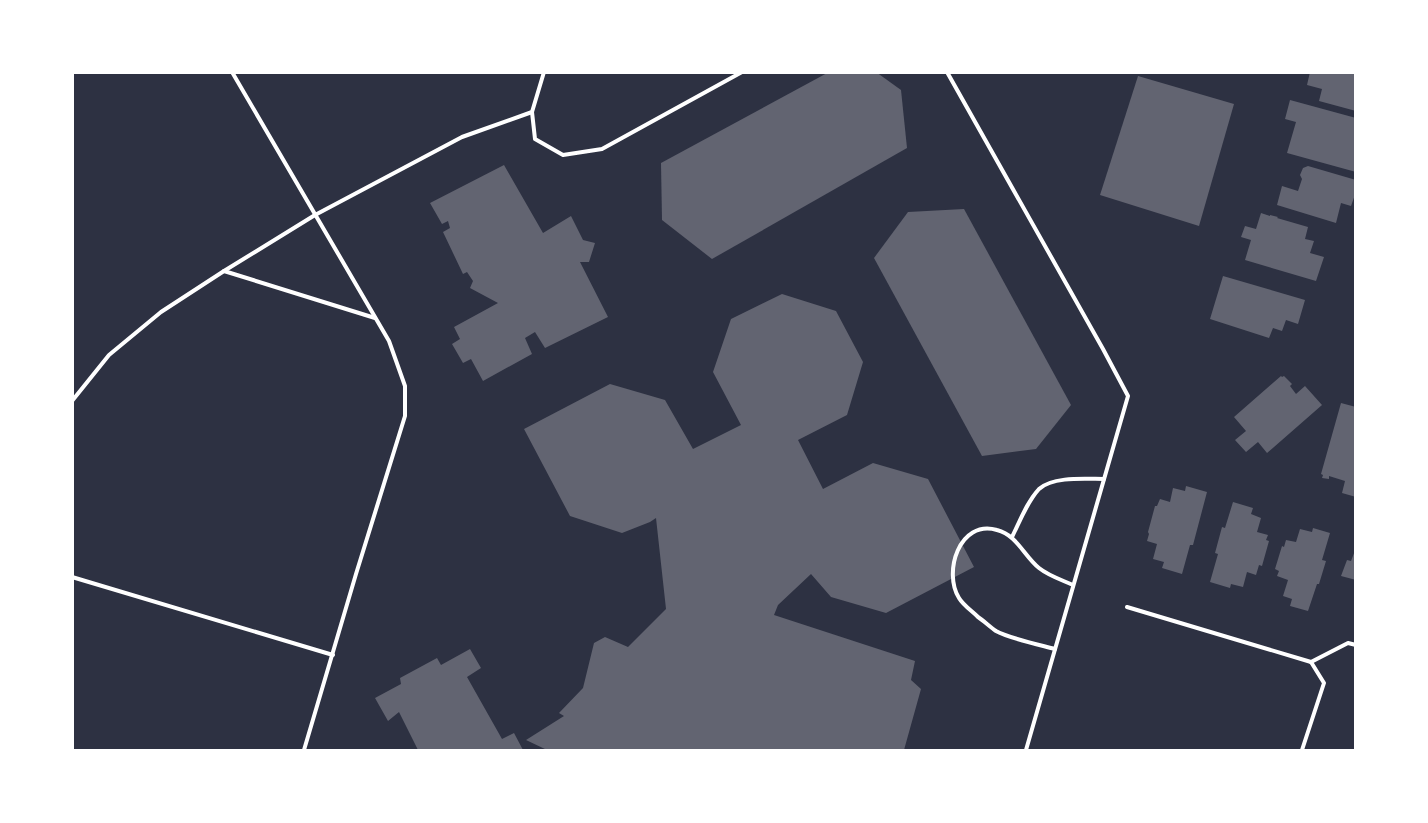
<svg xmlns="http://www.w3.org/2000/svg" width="1428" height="823" font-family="'Varela Round',sans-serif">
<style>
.building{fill:#626471}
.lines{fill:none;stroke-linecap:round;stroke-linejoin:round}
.service{stroke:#fff;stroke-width:4}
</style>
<rect width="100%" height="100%" fill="#2d3142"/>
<g class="building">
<polygon points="829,72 876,72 901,90 907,148 712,259 662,220 661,163"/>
<polygon points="1310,72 1356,72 1356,111 1319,101 1322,89 1307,85"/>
<polygon points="1138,76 1234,104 1199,226 1100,195"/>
<polygon points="1290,100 1356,118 1356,172 1287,153 1296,122 1285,119"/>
<polygon points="504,165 543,233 571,216 583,240 595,243 589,262 580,262 608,317 545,348 535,332 525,338 532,354 483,381 471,359 463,363 452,344 460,339 454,327 498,303 470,288 473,281 467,272 463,274 443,232 450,228 448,221 442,224 430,203"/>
<polygon points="1308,166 1356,180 1356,192 1351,206 1341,203 1336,223 1277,205 1282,186 1298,191 1302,179 1300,175 1303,168"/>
<polygon points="964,209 1071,405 1036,449 982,456 874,258 908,212"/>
<polygon points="1261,213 1270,216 1270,215 1278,217 1277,218 1308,227 1305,239 1314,241 1310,253 1324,257 1316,281 1245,260 1251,240 1241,237 1245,226 1256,229"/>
<polygon points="1223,276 1305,300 1298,324 1286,320 1282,331 1273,328 1269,338 1210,319"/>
<polygon points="782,294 836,311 863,362 847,415 798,440 823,489 873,463 928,479 974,567 886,613 831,597 811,574 778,605 774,615 915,661 911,680 921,689 904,750 547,750 526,740 564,716 559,713 583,688 594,643 605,637 628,647 666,609 656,518 650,522 622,533 570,516 524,429 610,384 665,400 693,449 741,425 713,372 731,319"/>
<polygon points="1281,376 1282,377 1284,376 1292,384 1290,386 1296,394 1305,386 1322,405 1267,453 1258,442 1246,452 1235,440 1246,431 1234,417"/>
<polygon points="1341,403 1356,407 1356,497 1342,493 1345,481 1329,476 1329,479 1322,478 1323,475 1321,474"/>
<polygon points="1186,486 1207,492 1193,545 1190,545 1182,574 1162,568 1164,562 1153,559 1157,544 1147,541 1149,534 1148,532 1155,506 1157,506 1160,499 1170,502 1173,488 1185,491"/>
<polygon points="1233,502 1253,508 1251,514 1261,518 1257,532 1268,535 1266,540 1269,541 1262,566 1259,565 1256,575 1247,572 1243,587 1231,584 1230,588 1210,582 1218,554 1215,553 1222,527 1225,528"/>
<polygon points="1313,528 1330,533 1322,560 1326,561 1319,584 1317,584 1308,611 1290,606 1292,599 1283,596 1288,580 1277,576 1279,571 1275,569 1282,546 1284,547 1286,540 1296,542 1300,529 1312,532"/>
<polygon points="1356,548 1356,580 1341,576 1347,560 1351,561"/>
<polygon points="470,649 481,668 467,677 502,739 514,733 523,750 418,750 399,712 388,721 375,698 401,684 400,678 437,658 441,665"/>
</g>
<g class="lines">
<g class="service">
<polyline points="232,72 389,341 405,386 405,416 356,574 304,750"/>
<polyline points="947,72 1103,349 1128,396 1026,750"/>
<polyline points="532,112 535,139 563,155 602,149 742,72"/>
<polyline points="224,271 375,318"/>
<polyline points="72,401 109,355 161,312 224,271 315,215 462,137 532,112 544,72"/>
<path d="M1012,537C1020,521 1027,502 1039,489C1053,476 1086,479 1104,479"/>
<polyline points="72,577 333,655"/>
<polyline points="1127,607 1311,662 1324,683 1302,750"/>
<path d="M1055,649C1040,645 1008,638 996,631C990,627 984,621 978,617C972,611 963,605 959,598C943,573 959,519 997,530C1017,535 1024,556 1039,568C1049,576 1062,580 1073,585"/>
<polyline points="1311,662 1348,643 1356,645"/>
</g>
</g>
<rect width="1428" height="823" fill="none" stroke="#ffffff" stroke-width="148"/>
</svg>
